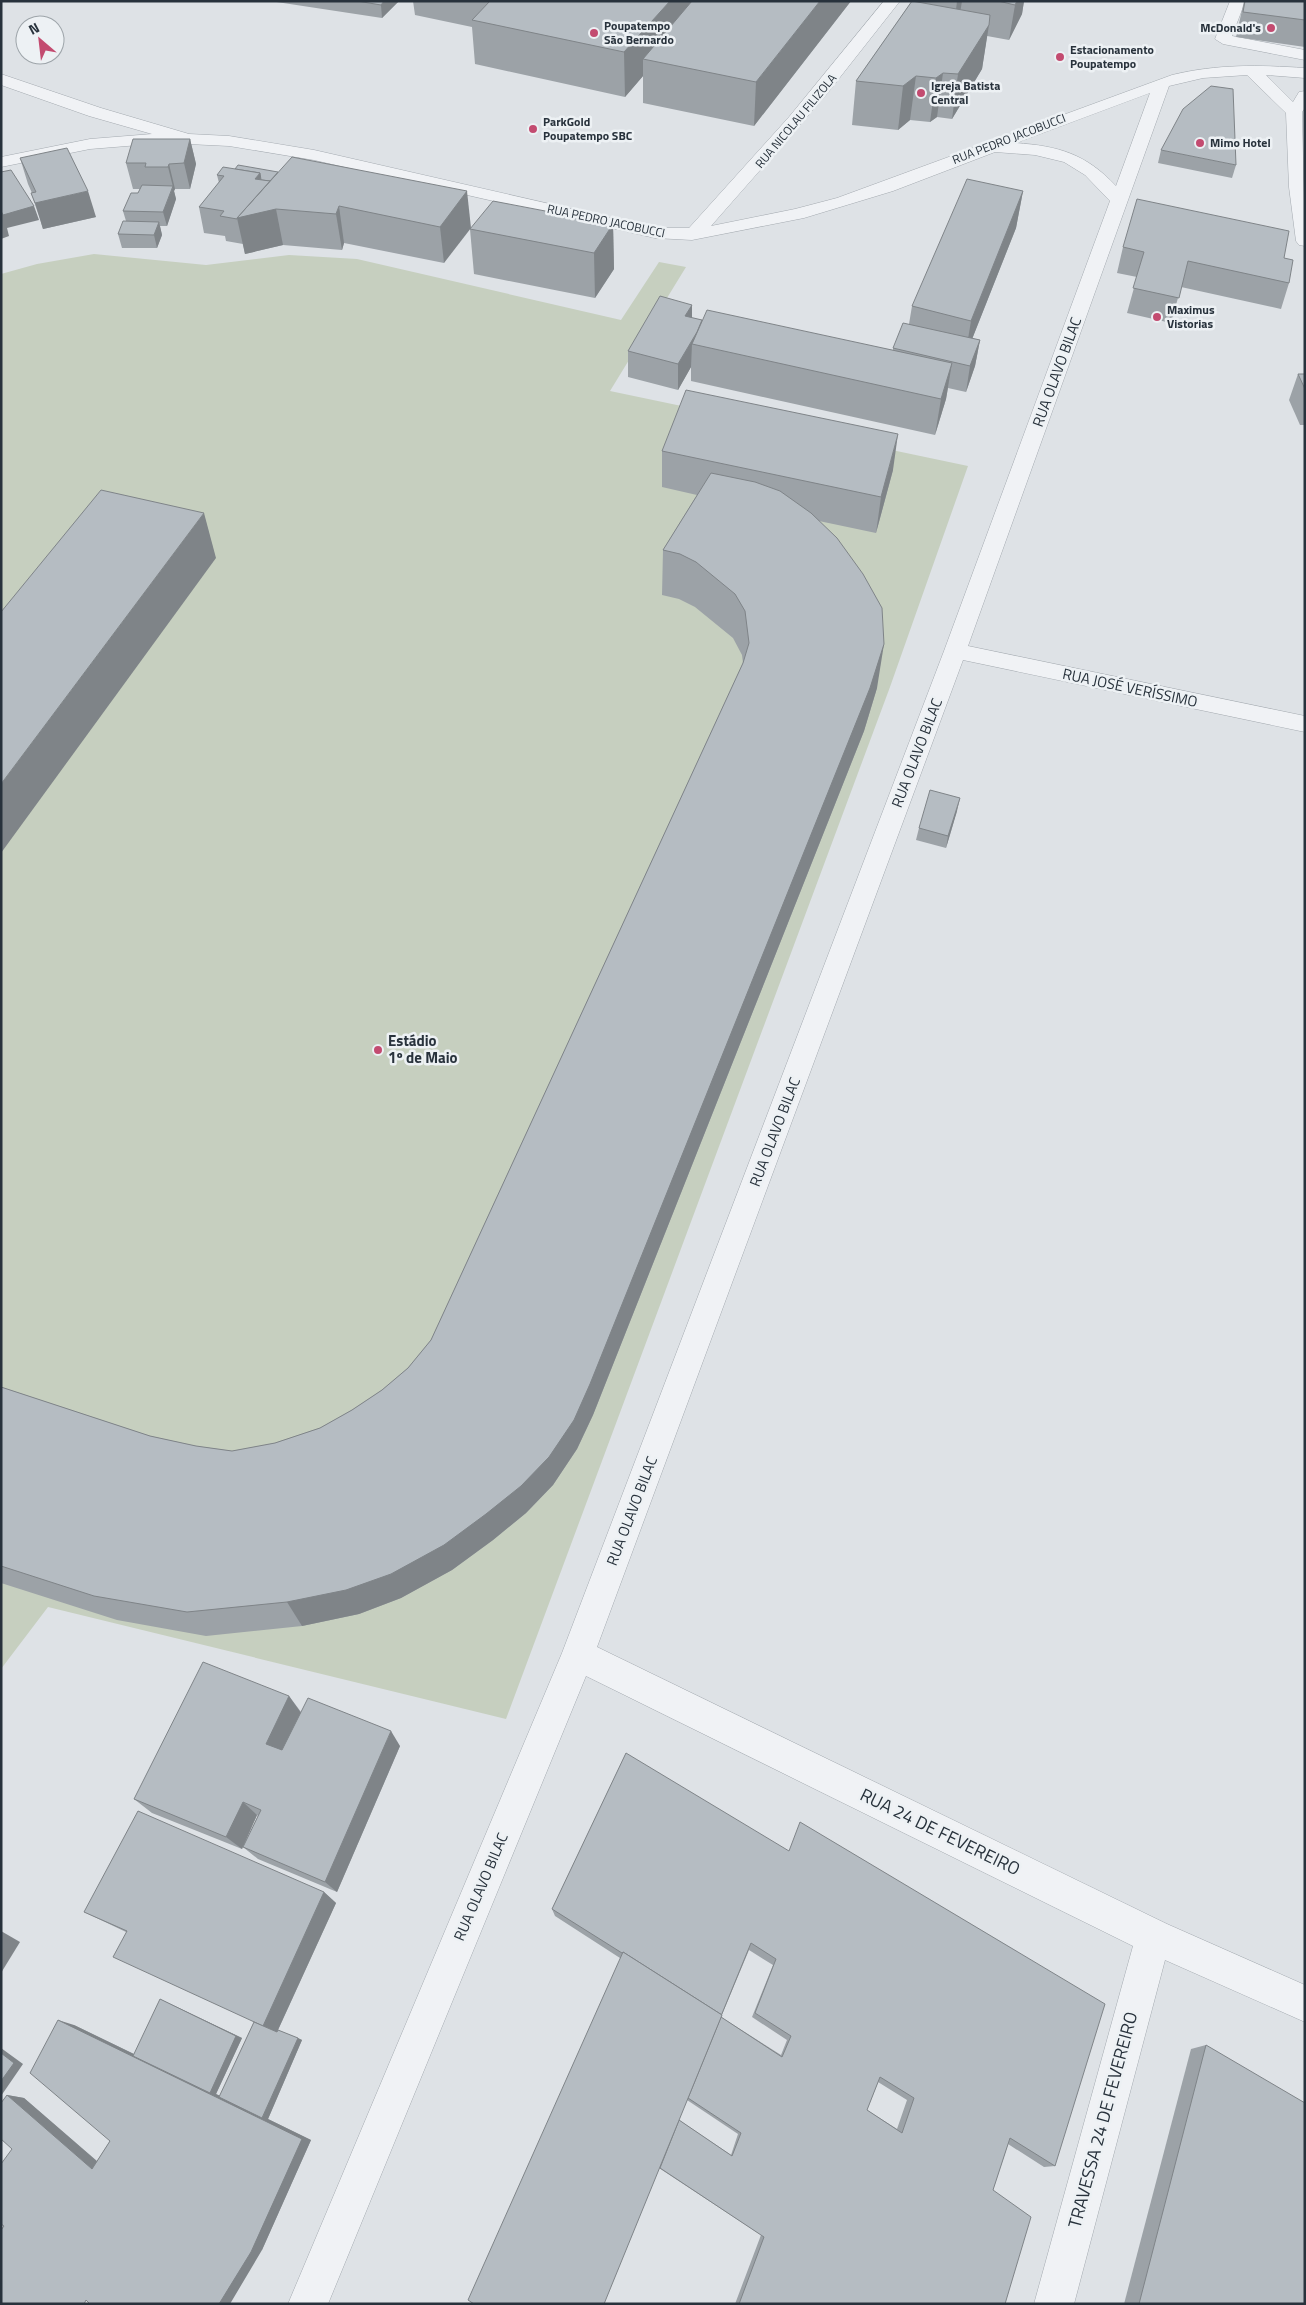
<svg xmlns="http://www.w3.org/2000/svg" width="1306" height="2305" font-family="'Titillium Web',sans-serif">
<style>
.green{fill:#c6cfbf}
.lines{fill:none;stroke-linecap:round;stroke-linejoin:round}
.lane-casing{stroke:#a4aab0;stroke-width:1}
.street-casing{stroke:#a4aab0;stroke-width:1}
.lane{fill:#f0f2f5;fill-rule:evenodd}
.street{fill:#f0f2f5;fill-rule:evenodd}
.wall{fill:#9ca2a7;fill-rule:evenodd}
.shaded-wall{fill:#7f8488}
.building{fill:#b5bcc2;stroke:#7f8488;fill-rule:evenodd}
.poi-dot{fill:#c34b70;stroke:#edf1f4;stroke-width:2}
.labels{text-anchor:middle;stroke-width:5;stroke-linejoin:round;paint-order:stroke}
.far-poi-label{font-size:12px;font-weight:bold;fill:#28323c;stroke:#edf1f4;text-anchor:start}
.far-street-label{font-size:12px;fill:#28323c;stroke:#edf1f4}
.street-label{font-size:15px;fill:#28323c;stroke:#edf1f4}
.poi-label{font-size:15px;font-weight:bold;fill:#28323c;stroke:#edf1f4;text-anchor:start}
.near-street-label{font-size:18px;fill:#28323c;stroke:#edf1f4}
</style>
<rect width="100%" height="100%" fill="#dee2e6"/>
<polygon class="green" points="94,254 206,265 289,255 357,259 621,320 659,262 686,267 610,391 968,466 890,687 506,1719 48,1607 1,1669 1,274 37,264"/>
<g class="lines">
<defs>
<polygon id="lane" points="1275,1 1305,4 1305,14 1243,7 1232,36 1305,50 1305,60 1223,44 1215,39 1230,1"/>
<path id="street" d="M884,1H900L826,95L711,226L795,209L837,198L1172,75C1217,64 1259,65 1305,68V78L1266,75L1293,102L1299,92L1305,91V108L1302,112L1305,246L1299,245L1296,241L1289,187L1286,113L1247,75L1203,78L1169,86L968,646L1305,716V732L963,660L597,1647L1167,1924L1305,1985V2022L1165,1960L1074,2304H1034L1133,1946L586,1676L328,2304H288L562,1653L944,651L1110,201L1085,175L1064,162L1035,155L995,152L893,191L804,218L692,240L655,238L314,160L229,146L188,144L171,140L164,143L90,149L1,167V157L90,139L152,134L89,116L1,85V74L101,108L189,134L229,136L314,150L655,228H689L789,117ZM1150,93L1116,186C1086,154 1059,146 1016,143Z"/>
</defs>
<use href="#lane" class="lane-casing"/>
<use href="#street" class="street-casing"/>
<use href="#lane" class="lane"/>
<use href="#street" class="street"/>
</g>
<g class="wall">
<polygon points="270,1 399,1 382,18"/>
<polygon points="413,1 851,1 754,126 643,103 643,76 625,97 475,64 472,27 415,15"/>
<polygon points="912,1 1024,1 1022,14 1009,40 987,36 982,69 952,119 937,117 930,122 910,120 898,130 852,125 856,81"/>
<polygon points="1244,1 1305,1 1305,47 1236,37"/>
<polygon points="190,139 196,164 190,189 175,189 174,191 176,199 167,226 160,226 162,235 157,248 122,248 118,234 126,221 123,211 138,193 140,189 133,189 126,163"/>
<polygon points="1161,150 1236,165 1232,178 1158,163"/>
<polygon points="20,158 96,217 43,229 40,219 31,193 32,193 28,184"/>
<polygon points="235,169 278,172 467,191 444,263 344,243 342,250 283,245 245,254 243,244 226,241 225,236 204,233 199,207 219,183 217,175"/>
<polygon points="1023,191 1016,228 972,339 980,340 975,366 966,392 948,388 946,399 935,435 691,381 691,367 678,390 628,377 628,351 692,305 692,318 702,320 893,350 893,348 909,324 912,306"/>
<polygon points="613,224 614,269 595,298 474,274 470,229"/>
<polygon points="1123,247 1284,258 1289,283 1281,309 1181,287 1171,323 1127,313 1137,277 1117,273"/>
<polygon points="1298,374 1305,374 1305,425 1300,425 1289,400"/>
<polygon points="662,451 893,470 876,533 819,521 877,688 864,731 593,1415 577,1449 553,1485 526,1513 493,1540 452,1570 401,1598 359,1614 302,1626 206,1636 117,1620 1,1583 1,1387 150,1436 196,1446 232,1451 275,1443 320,1428 352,1410 382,1390 408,1368 431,1340 743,663 742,655 733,638 695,607 679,599 662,595 663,550 697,495 662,487"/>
<polygon points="957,811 946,848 916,840 919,828"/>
<polygon points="289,1696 301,1712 400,1746 337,1892 258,1859 243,1847 258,1816 257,1815 242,1849 152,1813 134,1799"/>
<path d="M626,1753L1055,2166L1044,2167L1008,2144L993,2190L1005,2304H735L761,2235L659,2168L679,2120L731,2155L738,2134L687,2100L620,1958L555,1916L552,1909ZM749,1950L773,1965L752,2017L787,2040L781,2055L721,2017ZM878,2082L907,2100L897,2129L867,2110Z"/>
<polygon points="324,1892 336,1903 278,2030 302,2040 268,2119 311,2140 262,2250 4,2226 12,2149 7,2095 24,2098 97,2161 110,2141 74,2025 134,2054 166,2002 242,2038 216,2094 220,2096 254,2022 126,1932 84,1912"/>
<polygon points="1206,2045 1305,2304 1124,2304 1191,2049"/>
</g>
<g class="shaded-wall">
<polygon points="384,1 399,1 382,18 381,5"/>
<polygon points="670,1 708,1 643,59 643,76 625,97 624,52"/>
<polygon points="820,1 851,1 754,126 756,82"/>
<polygon points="957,1 962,1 959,20 954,28"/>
<polygon points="1017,1 1024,1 1022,14 1009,40 1015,5"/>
<polygon points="989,25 982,69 952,119 958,74"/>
<polygon points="943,73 937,117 930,122 936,78"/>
<polygon points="916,76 910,120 898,130 903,86"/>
<polygon points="190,139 196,164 190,189 184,163"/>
<polygon points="169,164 175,189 174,191 176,199 167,226 163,212 173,187 168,167"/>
<polygon points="260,173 276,209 283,245 245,254 237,218 255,179"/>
<polygon points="88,191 96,217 43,229 35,203"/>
<polygon points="467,191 471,228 444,263 440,227"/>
<polygon points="1023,191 1016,228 965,357 971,321"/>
<polygon points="34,206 39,220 7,228 9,236 1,239 1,211"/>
<polygon points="339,206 344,243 342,250 336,214"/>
<polygon points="159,222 162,235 157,248 154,235"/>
<polygon points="613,224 614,269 595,298 594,253"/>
<polygon points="692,305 692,331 685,316"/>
<polygon points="704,321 692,344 691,367 678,390 678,364"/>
<polygon points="980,340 975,366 966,392 970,366"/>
<polygon points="952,363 946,399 935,435 941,399"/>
<polygon points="898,434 893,470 876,533 881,497"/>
<polygon points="204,513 216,558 1,853 1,784"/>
<polygon points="884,644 877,688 864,731 593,1415 577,1449 553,1485 526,1513 493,1540 452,1570 401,1598 359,1614 302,1626 287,1602"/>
<polygon points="960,798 957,811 946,848 948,836"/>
<polygon points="289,1696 301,1713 279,1759 266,1744"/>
<polygon points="391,1731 400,1746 337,1892 325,1882"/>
<polygon points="243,1802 257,1815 242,1849 226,1837"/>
<polygon points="324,1892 336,1903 277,2032 263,2026"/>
<polygon points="1,1931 20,1942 1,1973"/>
<polygon points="160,1999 242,2038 216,2094 263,2116 298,2038 302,2040 268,2119 311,2140 262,2250 230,2304 219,2304 58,2020 74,2025 210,2091"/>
<polygon points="1,2048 23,2064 1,2096"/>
<polygon points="7,2095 24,2098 107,2170 92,2169"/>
</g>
<g class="building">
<polygon points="357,1 384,1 381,5"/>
<polygon points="490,1 670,1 624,52 472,20"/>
<polygon points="692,1 820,1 756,82 643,59"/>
<polygon points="912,1 990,15 989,25 958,74 943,73 936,78 916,76 903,86 856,81"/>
<polygon points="998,1 1017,1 1015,5"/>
<polygon points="1245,1 1305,1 1305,20 1243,12"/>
<polygon points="1211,86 1233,89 1236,165 1161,150 1183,109"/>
<polygon points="133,139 190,139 184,163 169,164 168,167 145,167 146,163 126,163"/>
<polygon points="67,148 88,191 35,203 31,193 36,192 20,158"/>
<polygon points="292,157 467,191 440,227 339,206 336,214 276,209 237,218"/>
<polygon points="238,165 278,172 270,181 261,180 260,173 235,169"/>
<polygon points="223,167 260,173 255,179 270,181 237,218 237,219 220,216 224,211 199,207 224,176 217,175"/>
<polygon points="11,170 34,206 3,215 1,211 1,172"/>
<polygon points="967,179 1023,191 971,321 912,306"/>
<polygon points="142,185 173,186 163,212 123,211 131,193 138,193"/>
<polygon points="1137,199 1289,231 1284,258 1293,260 1289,283 1188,261 1179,298 1133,288 1144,252 1123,247"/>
<polygon points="493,201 613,224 594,253 470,229"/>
<polygon points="123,221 159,222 154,235 118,234"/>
<polygon points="660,296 692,305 685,316 702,320 697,332 678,364 628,351"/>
<polygon points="707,310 952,363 941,399 692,344"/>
<polygon points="903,323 980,340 970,366 893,348"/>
<polygon points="1298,374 1305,374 1305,389"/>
<polygon points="686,390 898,434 881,497 662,451"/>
<polygon points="711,473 755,482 780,491 811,513 837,538 863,574 882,608 884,644 870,688 590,1384 574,1420 549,1457 521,1486 486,1514 444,1545 391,1574 346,1590 287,1602 187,1612 94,1596 1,1566 1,1387 150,1436 196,1446 232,1451 275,1443 320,1428 352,1410 382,1390 408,1368 431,1340 743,663 749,643 745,611 735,594 696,562 680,554 663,550"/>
<polygon points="101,490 204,513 1,784 1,612"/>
<polygon points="930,790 960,798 948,836 919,828"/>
<polygon points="203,1662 289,1696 266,1744 282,1750 308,1698 391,1731 325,1882 243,1847 261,1810 243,1802 226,1837 134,1799"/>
<path d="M626,1753L789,1851L800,1822L1105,2004L1055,2166L1010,2138L993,2190L1031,2217L1005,2304H739L764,2237L660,2168L679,2120L732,2156L741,2133L688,2098L721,2017L782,2057L791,2036L755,2013L776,1959L751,1943L721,2016L722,2015L623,1952L622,1953L552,1909ZM880,2077L914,2098L902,2133L867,2110Z"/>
<polygon points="138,1811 324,1892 263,2026 113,1957 127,1931 84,1912"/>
<polygon points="623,1952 722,2015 604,2304 474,2304 468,2300"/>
<polygon points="160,1999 236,2036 210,2093 133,2056"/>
<polygon points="58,2020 302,2139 251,2252 219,2304 90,2304 86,2300 84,2304 1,2304 1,2230 4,2226 1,2224 1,2164 12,2149 1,2139 1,2103 7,2095 92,2169 110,2141 30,2073"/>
<polygon points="254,2022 277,2032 278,2030 298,2038 262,2118 219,2097"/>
<polygon points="1206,2045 1305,2103 1305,2304 1139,2304"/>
<polygon points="1,2053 14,2063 1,2081"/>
</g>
<g class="poi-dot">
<circle cx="1271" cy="28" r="5"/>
<circle cx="594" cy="33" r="5"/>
<circle cx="1060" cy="57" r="5"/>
<circle cx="921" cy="93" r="5"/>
<circle cx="533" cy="129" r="5"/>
<circle cx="1200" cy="143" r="5"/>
<circle cx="1157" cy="317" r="5"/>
<circle cx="378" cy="1050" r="5"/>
</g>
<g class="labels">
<g class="far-poi-label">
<text x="604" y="30">Poupatempo<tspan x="604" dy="14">São Bernardo</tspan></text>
<text x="1261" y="32" text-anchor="end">McDonald's</text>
<text x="1070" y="54">Estacionamento<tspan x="1070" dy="14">Poupatempo</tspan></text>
<text x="931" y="90">Igreja Batista<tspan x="931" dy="14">Central</tspan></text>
<text x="543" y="126">ParkGold<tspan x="543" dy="14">Poupatempo SBC</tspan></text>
<text x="1210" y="147">Mimo Hotel</text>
<text x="1167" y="314">Maximus<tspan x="1167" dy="14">Vistorias</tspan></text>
</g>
<g class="far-street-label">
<text transform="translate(796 121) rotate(-50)" y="4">RUA NICOLAU FILIZOLA</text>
<text transform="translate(1009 139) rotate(-21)" y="4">RUA PEDRO JACOBUCCI</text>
<text transform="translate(606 221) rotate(12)" y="4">RUA PEDRO JACOBUCCI</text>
</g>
<g class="street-label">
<text transform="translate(1057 372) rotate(-70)" y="5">RUA OLAVO BILAC</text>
<text transform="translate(1130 688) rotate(12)" y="5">RUA JOSÉ VERÍSSIMO</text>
<text transform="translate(917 753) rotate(-69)" y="5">RUA OLAVO BILAC</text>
<text transform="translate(775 1132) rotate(-69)" y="5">RUA OLAVO BILAC</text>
<text transform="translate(632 1511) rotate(-69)" y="5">RUA OLAVO BILAC</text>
<text transform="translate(481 1887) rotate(-67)" y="5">RUA OLAVO BILAC</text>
</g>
<g class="poi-label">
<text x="388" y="1046">Estádio<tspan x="388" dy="17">1º de Maio</tspan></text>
</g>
<g class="near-street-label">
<text transform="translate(940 1832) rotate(26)" y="6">RUA 24 DE FEVEREIRO</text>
<text transform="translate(1103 2120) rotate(-75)" y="6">TRAVESSA 24 DE FEVEREIRO</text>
</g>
</g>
<rect width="1306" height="2305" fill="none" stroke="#28323c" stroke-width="5"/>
<g transform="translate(40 40) rotate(332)"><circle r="24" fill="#edf1f4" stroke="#9ea5aa"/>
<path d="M0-4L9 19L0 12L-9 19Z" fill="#c34b70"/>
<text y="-8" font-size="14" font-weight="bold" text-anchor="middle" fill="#28323c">N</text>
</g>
</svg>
